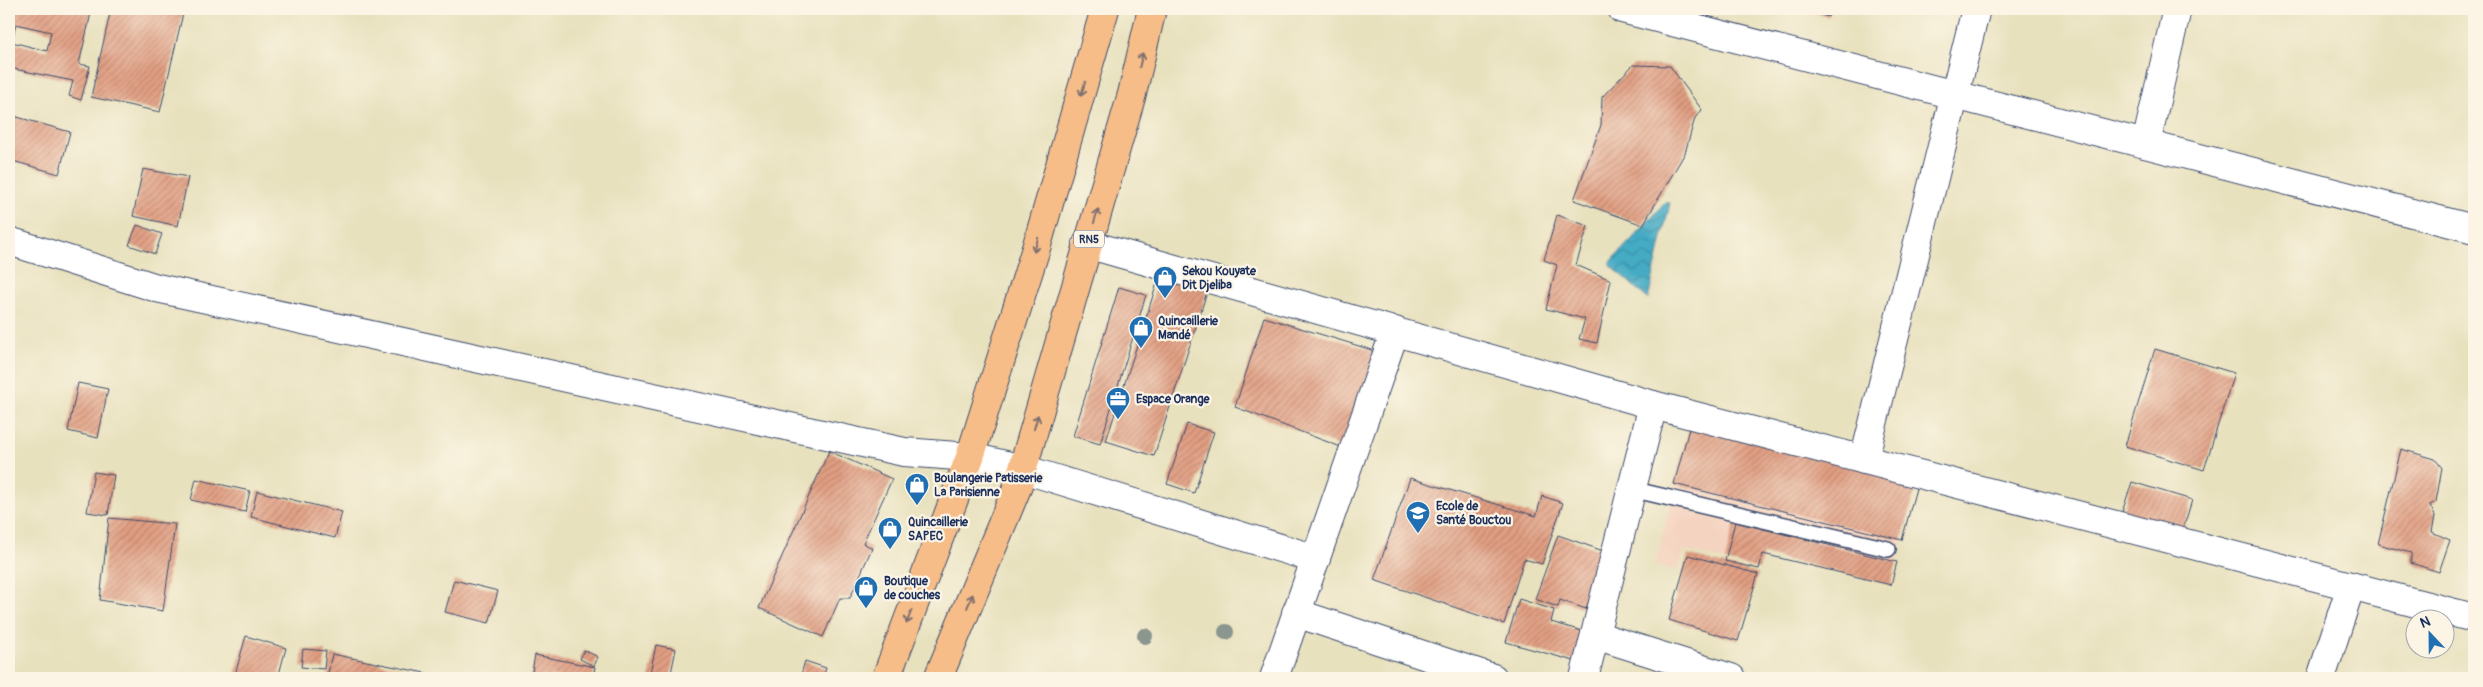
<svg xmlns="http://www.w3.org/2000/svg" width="2483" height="687" font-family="Pangolin,sans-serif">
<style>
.built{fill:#f4d3c0}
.water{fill:url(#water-waves);stroke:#306d91}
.building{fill:url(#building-hatch);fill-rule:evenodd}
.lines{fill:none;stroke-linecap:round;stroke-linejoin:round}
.service-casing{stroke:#3a4a6c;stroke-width:18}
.minor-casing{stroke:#3a4a6c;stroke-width:30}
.trunk-casing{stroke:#3a4a6c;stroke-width:30}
.service{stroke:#fff;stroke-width:15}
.minor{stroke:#fff;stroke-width:28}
.trunk{stroke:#f7bd88;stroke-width:28}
.tree{fill:#8b968e}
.oneway{stroke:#7e6f71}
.labels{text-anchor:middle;stroke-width:4.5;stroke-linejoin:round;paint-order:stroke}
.shield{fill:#fcf5e5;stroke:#5e6a86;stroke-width:1}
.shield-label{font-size:11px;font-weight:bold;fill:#1b2f5e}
.poi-label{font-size:12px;font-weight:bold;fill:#1b2f5e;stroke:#fcf5e5;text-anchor:start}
</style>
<defs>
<pattern id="water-waves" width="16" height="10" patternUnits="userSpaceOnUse" patternTransform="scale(1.25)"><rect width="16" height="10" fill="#44abc4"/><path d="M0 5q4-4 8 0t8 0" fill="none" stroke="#388ca2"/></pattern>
<pattern id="building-hatch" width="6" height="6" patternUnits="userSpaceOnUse" patternTransform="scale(1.25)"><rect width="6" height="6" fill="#e29f82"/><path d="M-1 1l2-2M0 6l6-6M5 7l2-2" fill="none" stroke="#b6826e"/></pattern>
</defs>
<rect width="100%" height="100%" fill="#fcf5e5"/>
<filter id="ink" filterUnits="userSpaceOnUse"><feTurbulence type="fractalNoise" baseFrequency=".02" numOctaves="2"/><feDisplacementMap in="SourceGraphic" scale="10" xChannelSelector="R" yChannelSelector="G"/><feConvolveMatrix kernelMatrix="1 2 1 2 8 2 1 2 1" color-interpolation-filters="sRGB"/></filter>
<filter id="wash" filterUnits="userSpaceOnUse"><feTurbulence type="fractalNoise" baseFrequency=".0096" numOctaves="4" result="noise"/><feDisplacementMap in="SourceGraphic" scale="20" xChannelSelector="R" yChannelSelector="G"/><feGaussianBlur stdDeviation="1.12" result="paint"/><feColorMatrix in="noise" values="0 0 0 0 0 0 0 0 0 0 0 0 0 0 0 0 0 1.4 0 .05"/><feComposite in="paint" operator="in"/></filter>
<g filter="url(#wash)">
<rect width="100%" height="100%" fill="#e8e1be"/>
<polygon class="built" points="1690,425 1918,481 1891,585 1763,554 1759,569 1684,550 1678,571 1655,565"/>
<polygon class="water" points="1666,202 1670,203 1648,299 1609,264"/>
<g id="blocks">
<g class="building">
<path d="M9,9H92L79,64L90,66L81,100L69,96L73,81L9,68ZM16,24L51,32L47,51L12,42Z"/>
<polygon points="111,9 184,9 160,112 91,97"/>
<polygon points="1804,9 1830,9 1828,17"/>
<polygon points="1633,65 1670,66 1702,110 1695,118 1685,153 1643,225 1574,200 1601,125 1602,97"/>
<polygon points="10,115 70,132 59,174 9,160"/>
<polygon points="143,169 188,177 178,226 133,216"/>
<polygon points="1557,215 1588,226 1576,265 1611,280 1597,343 1579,339 1585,319 1546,309 1557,265 1544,260"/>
<polygon points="137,225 162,234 155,254 129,245"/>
<polygon points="1161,271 1209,286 1154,456 1106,441"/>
<polygon points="1119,287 1146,295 1100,444 1073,436"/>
<polygon points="1264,317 1372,350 1375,386 1349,450 1235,407"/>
<polygon points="2155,349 2234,373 2204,470 2125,446"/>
<polygon points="78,383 108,389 98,438 68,431"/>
<polygon points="1187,424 1214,432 1194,493 1167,484"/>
<polygon points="1690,425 1918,481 1902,540 1674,484"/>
<polygon points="2401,449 2435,459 2442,468 2436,502 2430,505 2435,516 2432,532 2450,540 2439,572 2411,563 2411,553 2378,544"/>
<polygon points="829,451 892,479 863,543 872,548 850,598 840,598 823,637 759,608"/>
<polygon points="94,472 114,475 108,515 87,512"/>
<polygon points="1410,478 1536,516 1542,496 1563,503 1542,564 1524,559 1504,624 1374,580"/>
<polygon points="196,479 250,491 245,512 191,500"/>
<polygon points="2132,482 2192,500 2182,533 2121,515"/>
<polygon points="257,491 342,512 335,538 251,517"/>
<polygon points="109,518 175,524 163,611 100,600"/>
<polygon points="1735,522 1897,562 1891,585 1763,554 1759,569 1725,561"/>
<polygon points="1558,535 1606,552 1586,609 1560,600 1558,607 1535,599"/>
<polygon points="1688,555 1758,574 1738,641 1669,620"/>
<polygon points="454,580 498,591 489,623 445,612"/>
<polygon points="1519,599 1554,610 1551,622 1589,633 1581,663 1506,642"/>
<polygon points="246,636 286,648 278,678 234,678"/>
<polygon points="656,645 676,649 670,678 649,678"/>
<polygon points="303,649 326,651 324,669 301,667"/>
<polygon points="584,650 598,657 594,666 580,659"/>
<polygon points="332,654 430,674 429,678 327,678"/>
<polygon points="535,655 595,667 593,678 531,677"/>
<polygon points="805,661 826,668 823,678 800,678"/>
</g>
</g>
</g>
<g filter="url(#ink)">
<use href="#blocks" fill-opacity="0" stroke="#3a4a6c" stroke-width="1"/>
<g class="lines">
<defs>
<polyline id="service" points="1631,489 1888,549"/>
<g id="minor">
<polyline points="1622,9 2474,229"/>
<polyline points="2146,144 2177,9"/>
<polyline points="9,241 157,288 904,452 970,457 1023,469 1316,559"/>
<polyline points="1087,244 1653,405 2474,618"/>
<polyline points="1864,460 1976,9"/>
<polyline points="1296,613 1493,678"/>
<polyline points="1595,635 1731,678"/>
<polyline points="1274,678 1395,331"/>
<polyline points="1584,678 1653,405"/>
<polyline points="2321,678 2351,586"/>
</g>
<g id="trunk">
<polyline points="886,678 970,457 1037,245 1105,9"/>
<polyline points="938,678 1017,488 1132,94 1152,9"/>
</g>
</defs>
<use href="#service" class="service-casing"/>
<use href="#minor" class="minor-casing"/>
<use href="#trunk" class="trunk-casing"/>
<use href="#service" class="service"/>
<use href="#minor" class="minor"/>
<use href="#trunk" class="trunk"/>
</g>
<g class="tree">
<circle cx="1226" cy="632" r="8"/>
<circle cx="1145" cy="636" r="8"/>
</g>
<defs><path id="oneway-shaft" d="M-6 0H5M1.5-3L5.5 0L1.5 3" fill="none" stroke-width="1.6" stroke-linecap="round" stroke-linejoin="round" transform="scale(1.25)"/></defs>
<g class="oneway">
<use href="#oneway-shaft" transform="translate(1141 60) rotate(-77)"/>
<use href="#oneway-shaft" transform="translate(1083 89) rotate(107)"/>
<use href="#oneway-shaft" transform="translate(1096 216) rotate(-73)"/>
<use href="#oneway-shaft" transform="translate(1036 245) rotate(107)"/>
<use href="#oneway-shaft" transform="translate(1036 422) rotate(-74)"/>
<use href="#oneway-shaft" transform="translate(970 601) rotate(-67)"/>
<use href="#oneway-shaft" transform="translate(909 617) rotate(111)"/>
</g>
</g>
<defs>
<symbol id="shop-pin" viewBox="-11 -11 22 30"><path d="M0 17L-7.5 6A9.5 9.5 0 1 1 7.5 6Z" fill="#1f6fb2" stroke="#fcf5e5"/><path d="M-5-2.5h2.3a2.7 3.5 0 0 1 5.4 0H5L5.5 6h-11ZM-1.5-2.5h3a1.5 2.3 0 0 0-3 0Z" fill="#fff"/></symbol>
<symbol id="office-pin" viewBox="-11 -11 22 30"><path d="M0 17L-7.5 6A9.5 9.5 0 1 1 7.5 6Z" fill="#1f6fb2" stroke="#fcf5e5"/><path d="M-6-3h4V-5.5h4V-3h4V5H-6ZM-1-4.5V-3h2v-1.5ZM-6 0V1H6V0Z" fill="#fff"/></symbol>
<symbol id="university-pin" viewBox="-11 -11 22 30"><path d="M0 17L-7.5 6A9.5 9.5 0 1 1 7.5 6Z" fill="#1f6fb2" stroke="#fcf5e5"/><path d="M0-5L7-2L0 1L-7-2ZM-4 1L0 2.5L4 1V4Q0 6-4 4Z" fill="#fff"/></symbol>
</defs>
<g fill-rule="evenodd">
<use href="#shop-pin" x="1151" y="264" width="28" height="38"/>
<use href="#shop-pin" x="1127" y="314" width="28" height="38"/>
<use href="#office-pin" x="1104" y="385" width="28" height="38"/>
<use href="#shop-pin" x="903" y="471" width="28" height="38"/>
<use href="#university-pin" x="1404" y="499" width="28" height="38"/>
<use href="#shop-pin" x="876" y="515" width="28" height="38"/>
<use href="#shop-pin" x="852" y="574" width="28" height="38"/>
</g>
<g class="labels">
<rect class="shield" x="1074" y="230.5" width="30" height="17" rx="4"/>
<g class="shield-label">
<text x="1089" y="243">RN5</text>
</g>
<g class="poi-label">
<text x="1182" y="275">Sekou Kouyate<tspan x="1182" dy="14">Dit Djeliba</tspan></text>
<text x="1158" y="325">Quincaillerie<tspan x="1158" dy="14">Mandé</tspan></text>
<text x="1136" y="403">Espace Orange</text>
<text x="934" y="482">Boulangerie Patisserie<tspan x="934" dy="14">La Parisienne</tspan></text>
<text x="1436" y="510">Ecole de<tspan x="1436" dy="14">Santé Bouctou</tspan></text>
<text x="908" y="526">Quincaillerie<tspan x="908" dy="14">SAPEC</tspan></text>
<text x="884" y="585">Boutique<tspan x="884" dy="14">de couches</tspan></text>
</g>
</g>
<rect width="2483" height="687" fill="none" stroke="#fcf5e5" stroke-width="30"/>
<g transform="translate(2430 634) rotate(338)"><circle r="24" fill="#fcf5e5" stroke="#a2a6af"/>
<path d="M0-4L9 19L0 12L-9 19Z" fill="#1f6fb2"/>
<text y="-8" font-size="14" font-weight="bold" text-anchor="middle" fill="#1b2f5e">N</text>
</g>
</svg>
